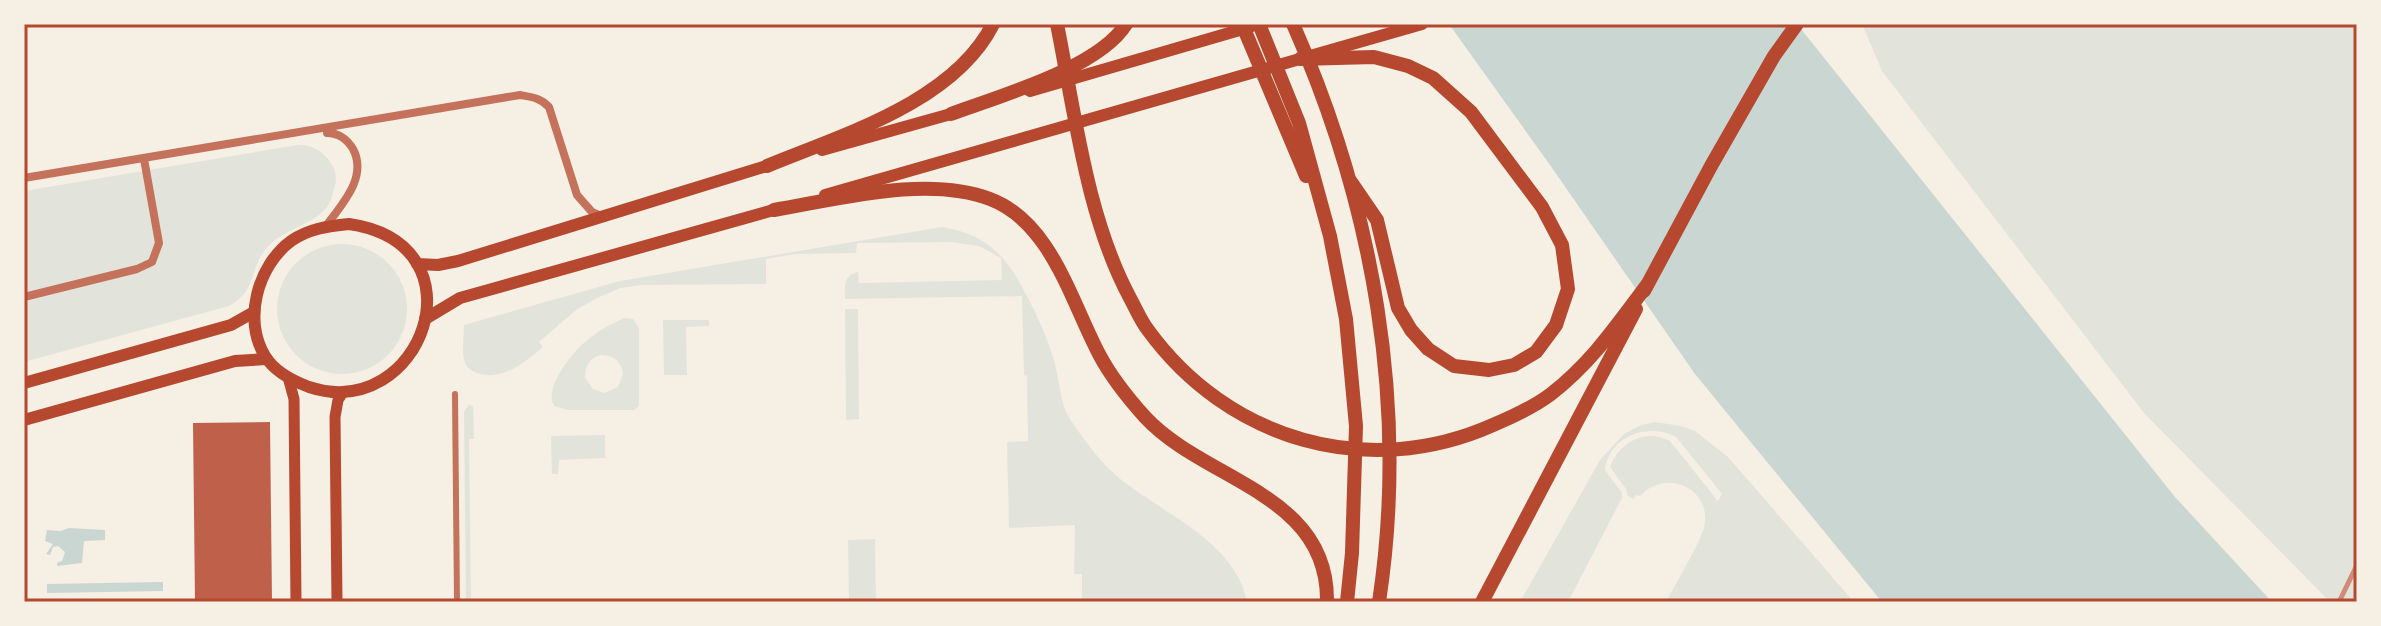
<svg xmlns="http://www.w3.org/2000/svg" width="2381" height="626" font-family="Merriweather,serif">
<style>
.green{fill:#e2e4dc;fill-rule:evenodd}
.water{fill:#c9d6d2}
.building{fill:#bf614a}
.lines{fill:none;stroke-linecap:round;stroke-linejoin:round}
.pedestrian{stroke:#c5725c;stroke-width:6}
.minor{stroke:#c5725c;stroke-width:8}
.secondary{stroke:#b5482f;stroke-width:11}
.primary{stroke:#b5482f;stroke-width:12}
.motorway{stroke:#b5482f;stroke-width:14}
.rail{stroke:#cf8b77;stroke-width:5}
.neatline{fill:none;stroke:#b5482f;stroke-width:3}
</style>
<rect width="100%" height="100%" fill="#f6efe4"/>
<g class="green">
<polygon points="1862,24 2357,24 2357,602 2330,602 2144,413 1882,71"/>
<path d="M297,145C308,144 317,148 325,156C334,165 339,176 334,189C332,195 331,202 327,207C311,227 281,229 265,250C249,270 258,289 229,306L24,362V191Z"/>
<path d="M942,227C991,235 1009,260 1030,302C1040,322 1049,342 1055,364C1059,379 1060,398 1066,412C1071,422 1080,433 1086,442C1096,455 1107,468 1119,478C1162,513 1236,542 1247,602H1082V574H1074L1075,525L1009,528L1007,442L1028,441L1027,376L1024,375L1022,296L845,299C845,287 843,275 858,272L859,283L1002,280L1001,258L979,246L951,242L857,243L856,253L795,254L766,259V284L642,285L620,288L595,299L576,310L539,342L543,347C526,361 505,380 480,374C474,372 468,370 465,363C461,353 464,336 464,325L620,281Z"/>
<circle cx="342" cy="309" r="65"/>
<polygon points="845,309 858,309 859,419 846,420"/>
<path d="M624,318L633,319L639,328V406L634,410H568L554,406C543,386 575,349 591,337C601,329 612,324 624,318ZM601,355C614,355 621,361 623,374L618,387L605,393L593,389L585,378C585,366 589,358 601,355Z"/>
<polygon points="663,320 709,320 709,326 686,327 687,375 664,375"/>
<polygon points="469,405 473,406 474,439 469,439 471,602 466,602 464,412"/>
<path d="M1655,422L1681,426L1695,431L1728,457L1854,602H1666C1674,586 1704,537 1705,523C1709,485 1663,470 1640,496L1636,495L1634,499L1628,496L1626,489L1610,467C1620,442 1645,428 1670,441L1718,501L1722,494L1676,437C1648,422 1609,436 1605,470L1622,493V498L1568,602H1520L1600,460L1624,434L1641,425Z"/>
<polygon points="605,435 605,458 559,460 558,474 552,474 551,436"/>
<polygon points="875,539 876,602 849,602 848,540"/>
</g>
<g class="water">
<polygon points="1449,24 1797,24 2175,497 2272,602 1882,602 1695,374 1550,165"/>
<polygon points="69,528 105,530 105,540 84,541 82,563 57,566 57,563 62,561 65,552 58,546 53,547 50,555 46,554 53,544 45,541 47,530 61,531"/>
<polygon points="163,582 163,591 47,593 47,584"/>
</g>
<polygon class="building" points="270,422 272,602 195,602 193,423"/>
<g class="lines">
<polyline class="pedestrian" points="455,394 457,602"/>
<g class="minor">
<path d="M24,178L520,95C532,97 541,98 549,107L577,195L592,212L601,216"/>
<path d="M326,226C342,204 368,177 353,149C347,139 339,133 327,133"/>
<polyline points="24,297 137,269 152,262 159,243 144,159"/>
</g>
<g class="secondary">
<polyline points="288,377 294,399 296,602"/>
<polyline points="337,602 335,417 338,400 343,392"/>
</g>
<g class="primary">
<polyline points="1030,91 1250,27"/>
<polyline points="822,150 958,112"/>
<polyline points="825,195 1422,24"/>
<path d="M349,224C487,244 422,424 309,387C293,381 274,371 265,356C243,321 257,266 291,241C308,229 328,226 349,224Z"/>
<polyline points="417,264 438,265 458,261 773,164"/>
<polyline points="425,319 460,298 781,208"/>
<polyline points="24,383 231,325 254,312"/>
<polyline points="24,420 235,361 267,359"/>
</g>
<g class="motorway">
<path d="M1057,24C1075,114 1087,218 1130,298C1136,309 1141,321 1148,330C1228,440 1367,481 1493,425C1512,417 1534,407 1551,394C1592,362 1616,326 1647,285"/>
<polyline points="1242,24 1306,176"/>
<polyline points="1259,24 1299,123 1330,236 1346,319 1356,426 1352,553 1347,602"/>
<path d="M1293,24C1373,205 1409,405 1379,602"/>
<polyline points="1300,59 1374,57 1408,66 1433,78 1471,112 1542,207 1562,245 1568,289 1556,325 1536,352 1514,365 1489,370 1454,366 1428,349 1411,330 1398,308 1377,220 1351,182"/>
<path d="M951,114C999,96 1099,68 1126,24"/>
<path d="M767,166C842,135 954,102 993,24"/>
<path d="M774,210C840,199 927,175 990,199C1051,222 1071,301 1099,354C1111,377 1127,397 1145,417C1204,481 1329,493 1327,602"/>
<polyline points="1644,291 1711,166 1774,56 1797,24"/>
<polyline points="1482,602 1636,309"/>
</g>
<polyline class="rail" points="2339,602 2357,565"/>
</g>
<rect width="2381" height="626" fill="none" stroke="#f6efe4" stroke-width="52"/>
<rect x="26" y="26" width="2329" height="574" class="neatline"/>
</svg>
